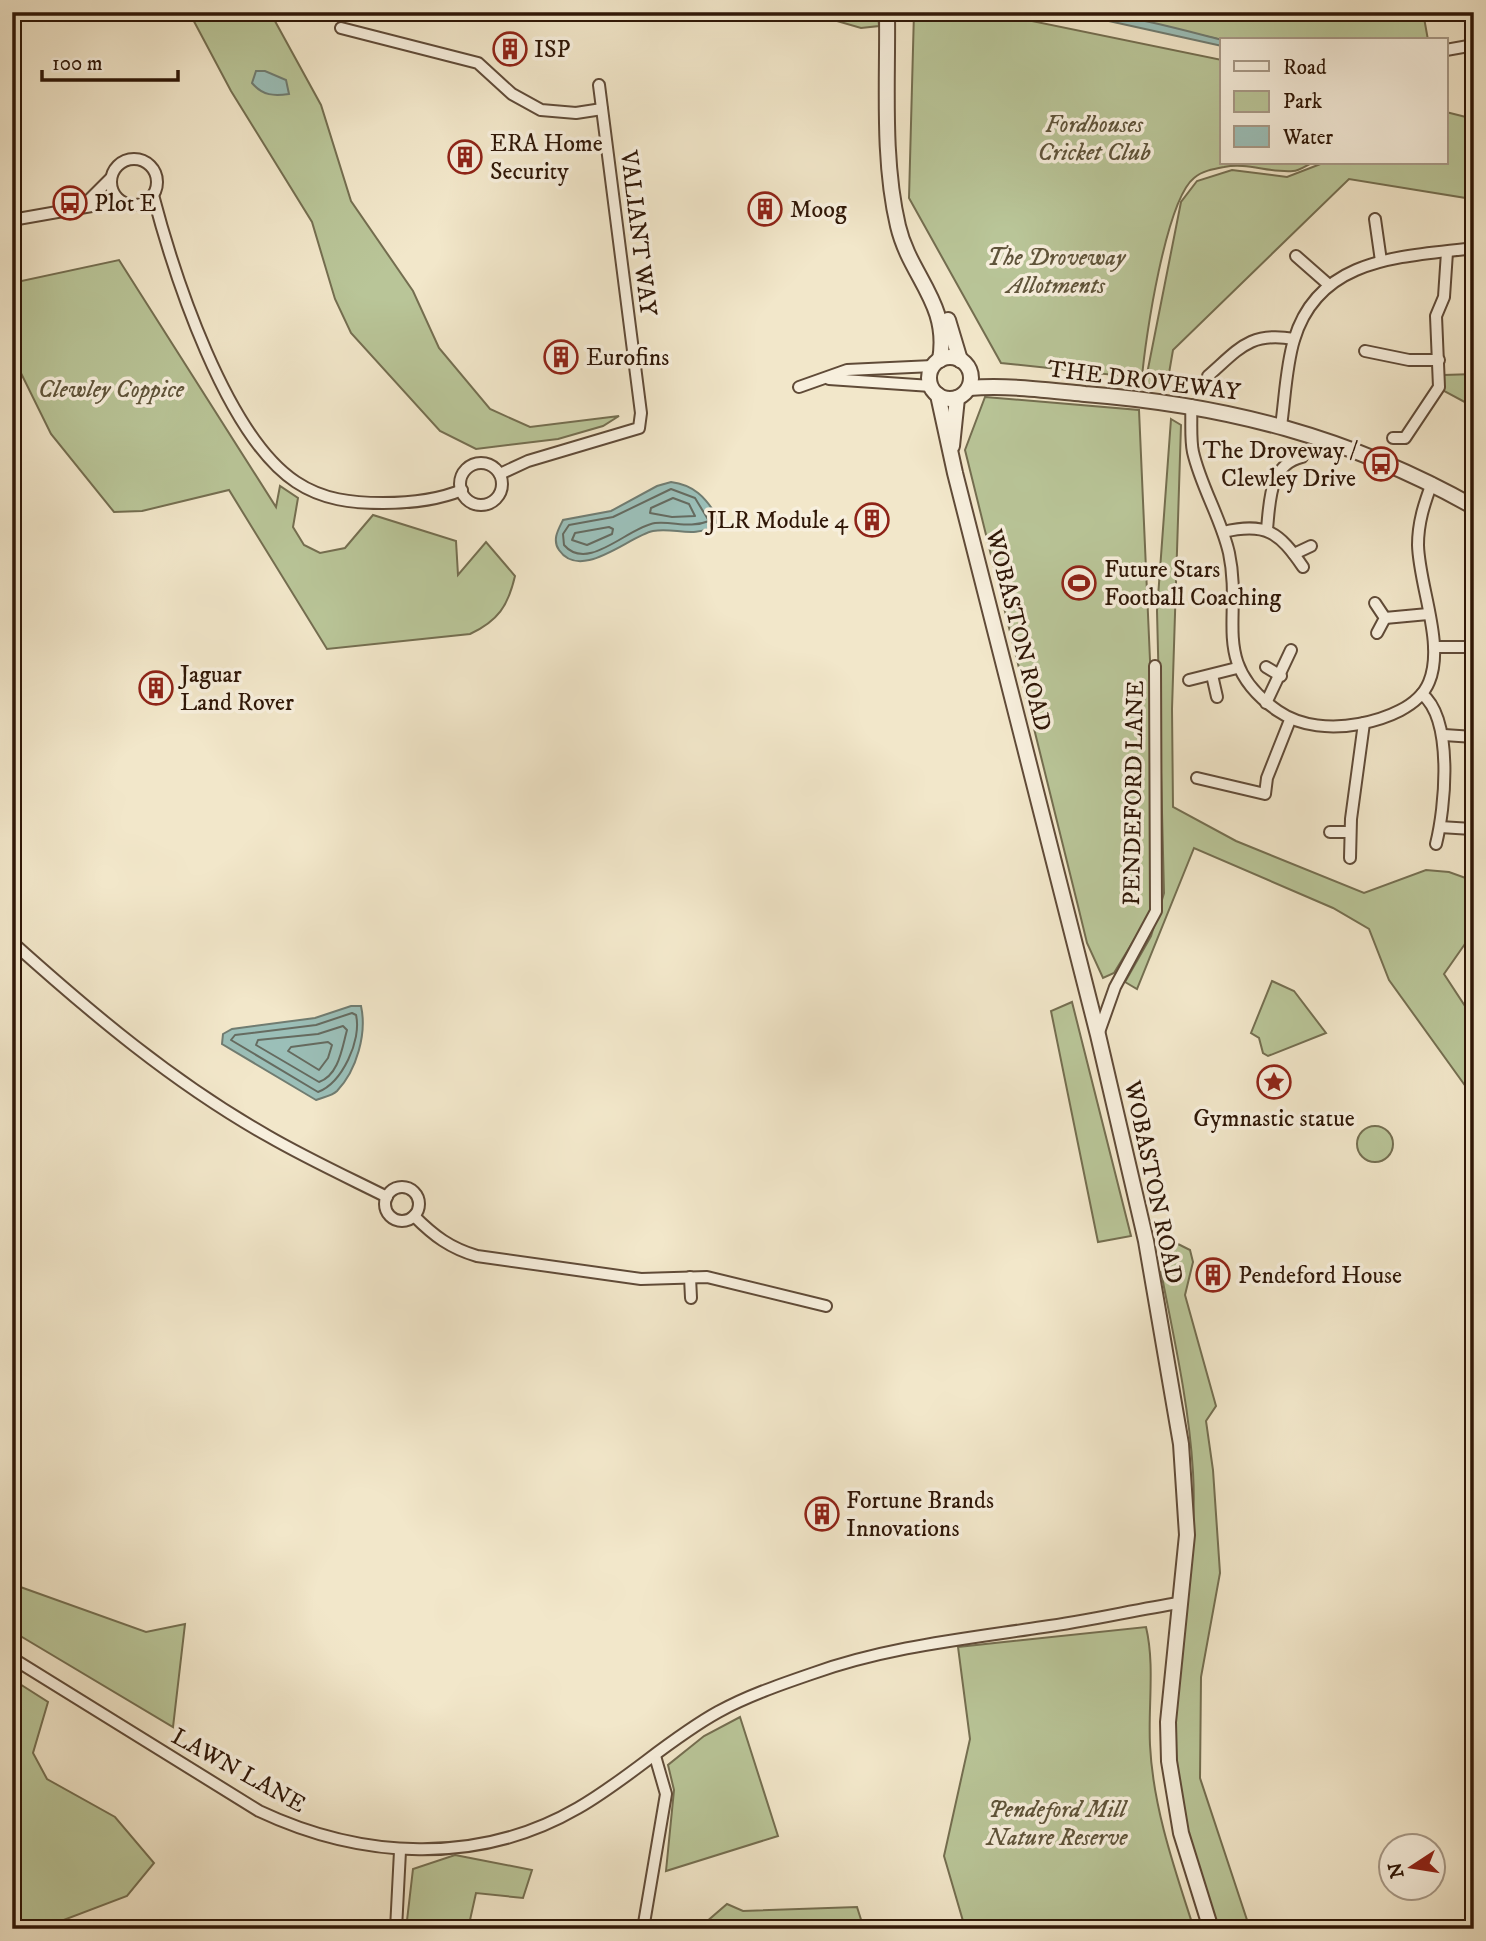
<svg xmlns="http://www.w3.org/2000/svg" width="1486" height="1941" font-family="'IM FELL DW Pica',serif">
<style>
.green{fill:#b9c598;stroke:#746e50;stroke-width:2}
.water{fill:#9bbfb8;stroke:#707c71;stroke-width:2}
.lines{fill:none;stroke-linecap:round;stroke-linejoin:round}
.shore{stroke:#656b60;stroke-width:2}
.minor-casing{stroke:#604b38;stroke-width:14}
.tertiary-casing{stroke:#604b38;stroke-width:18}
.minor{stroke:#f7efdd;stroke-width:10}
.tertiary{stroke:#f7efdd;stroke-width:14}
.labels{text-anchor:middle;stroke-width:7;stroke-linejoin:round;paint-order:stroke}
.poi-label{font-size:24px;fill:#2f1707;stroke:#f7efdd;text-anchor:start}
.park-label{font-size:24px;font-style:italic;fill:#5f543a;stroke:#f7efdd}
.street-label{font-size:24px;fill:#2f1707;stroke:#f7efdd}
</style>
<rect width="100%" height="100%" fill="#f2e7ca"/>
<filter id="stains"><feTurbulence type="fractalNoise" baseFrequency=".00286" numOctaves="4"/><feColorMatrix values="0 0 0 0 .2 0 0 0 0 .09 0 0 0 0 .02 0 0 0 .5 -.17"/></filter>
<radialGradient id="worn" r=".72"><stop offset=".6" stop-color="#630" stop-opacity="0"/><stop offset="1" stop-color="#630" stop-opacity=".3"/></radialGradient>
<g class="green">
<polygon points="189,12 270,12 321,105 351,201 413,291 439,348 490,409 530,427 619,416 603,426 558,439 476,449 440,431 351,333 335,299 312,222 231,91"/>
<polygon points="806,12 878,12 879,26 861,28"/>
<path d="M914,12H988L1222,60V163H1312C1307,165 1299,171 1293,171C1269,173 1247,162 1224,167C1213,169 1202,171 1194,178C1166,200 1145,339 1142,378L1001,363L909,198Z"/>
<polygon points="1097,12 1423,12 1428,40 1222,40"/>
<polygon points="1446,112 1474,119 1472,199 1349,179 1173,350 1167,385 1145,384 1181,202 1197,181 1232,170 1287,177 1323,163 1446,163"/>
<path d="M119,260L276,507L280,486L298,498L293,527L304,545L320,553L345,548L373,515L456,541L458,575L486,542L515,576C508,606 498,621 470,634L327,649L229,490L142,511L114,512L51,434L12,355V283Z"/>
<polygon points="1474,374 1474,407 1444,391 1444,375"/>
<polygon points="985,397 1139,410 1150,660 1151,912 1114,973 1103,978 1087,943 1078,906 965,450"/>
<polygon points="1171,419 1181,425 1172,709 1173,807 1236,841 1364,893 1426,870 1449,872 1474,881 1474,931 1444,974 1467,1009 1474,1004 1474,1098 1389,980 1369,929 1333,908 1194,848 1137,989 1125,982 1151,936 1164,893 1157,611"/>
<polygon points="1272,981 1294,991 1326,1033 1268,1056 1263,1053 1259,1038 1251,1033"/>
<polygon points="1072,1002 1131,1236 1098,1242 1051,1011"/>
<circle cx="1375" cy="1144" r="18"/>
<path d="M1176,1243L1190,1250L1193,1262L1185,1295L1216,1406L1206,1421L1213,1470L1220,1573L1201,1677L1200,1778L1250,1929H1217C1196,1859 1171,1795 1174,1721C1177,1638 1198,1556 1193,1472C1189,1405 1174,1338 1161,1272L1171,1260V1246Z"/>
<polygon points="12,1584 146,1632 185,1624 173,1727 12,1631"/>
<path d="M1146,1627C1155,1665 1148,1706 1150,1745C1153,1808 1175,1870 1194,1929H945L963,1921L944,1856L970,1739L958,1647Z"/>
<polygon points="12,1679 48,1702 33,1753 47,1779 115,1817 154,1863 127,1896 40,1929 12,1929"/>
<polygon points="740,1717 778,1836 666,1871 674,1790 668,1765 704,1736"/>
<polygon points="455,1855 532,1870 523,1898 476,1893 468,1929 406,1929 413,1869"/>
<polygon points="727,1904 743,1911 857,1907 864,1929 698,1929"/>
</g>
<g class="water">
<path d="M1068,12C1120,12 1172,27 1222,40V46Z"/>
<path d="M256,71H265L286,80L289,94C274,96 263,96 252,83Z"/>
<path d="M671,482C694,485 705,497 717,516V525C692,539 676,527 653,531C629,536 581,582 559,550C552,540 558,530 563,520L611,511L657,486Z"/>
<path d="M351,1006H361C367,1033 357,1070 337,1091C332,1096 323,1097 316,1100L222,1044L223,1034L232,1029L315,1018Z"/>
</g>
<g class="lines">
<g class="shore">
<path d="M671,489L695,498L709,521C689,529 674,521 655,523C628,527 588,573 564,545L563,534L569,525L613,517Z"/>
<polygon points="673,498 689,504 695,516 672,517 650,513 651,508"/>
<polygon points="609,527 613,529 612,534 587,545 572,540 575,533"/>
<path d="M352,1013L356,1015C362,1040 342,1083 318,1092L231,1040L235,1035L316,1025Z"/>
<path d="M343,1026L347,1030C342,1048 339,1075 319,1082L256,1045L258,1040L318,1034Z"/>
<polygon points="328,1042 332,1045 328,1058 319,1070 288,1051 291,1047"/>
</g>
<defs>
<g id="minor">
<polyline points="341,28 478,63 512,94 541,110 576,113 602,109"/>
<polyline points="1446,50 1474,45"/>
<circle cx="134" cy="182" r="23"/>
<path d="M153,195C174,275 226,436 296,482C323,500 352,503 383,503C409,503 438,500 462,490"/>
<polyline points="83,206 110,179"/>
<polyline points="1375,219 1381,261"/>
<polyline points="12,220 120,201"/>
<polyline points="1296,256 1329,285"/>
<polyline points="1365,351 1409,360 1439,360"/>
<path d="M1208,376C1239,349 1250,331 1294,339"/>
<polyline points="829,379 931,386"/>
<polyline points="799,387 847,370 933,366"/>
<path d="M1191,405C1192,420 1190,438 1193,452C1201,487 1221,518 1229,553C1243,619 1209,663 1278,711C1301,727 1332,729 1359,724C1385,719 1419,707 1429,682C1445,644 1419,586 1418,545C1418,523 1424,504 1432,483"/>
<path d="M1281,426C1285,398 1286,366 1294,340C1319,256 1403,257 1474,248"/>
<polyline points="1393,438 1405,438 1439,387 1436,316 1444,297 1447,252"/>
<circle cx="481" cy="484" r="21"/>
<polyline points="500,474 528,461 639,428 641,413 599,85"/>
<path d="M1267,529C1270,500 1269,465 1302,457"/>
<path d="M1223,532C1266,522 1279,532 1303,567"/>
<polyline points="1294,554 1311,546"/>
<polyline points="1375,603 1385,618 1377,633"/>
<polyline points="1385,618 1428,614"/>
<polyline points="1434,647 1474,647"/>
<polyline points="1266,667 1281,676"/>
<polyline points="1212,675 1217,697"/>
<polyline points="1189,680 1237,668"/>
<path d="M1422,694C1454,720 1445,808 1436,844"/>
<polyline points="1266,703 1291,650"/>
<polyline points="1444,735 1474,737"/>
<polyline points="1197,778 1265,794 1267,778 1290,720"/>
<polyline points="1440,827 1472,829"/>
<polyline points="1330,832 1350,832"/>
<polyline points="1350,858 1351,819 1364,723"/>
<path d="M12,942C91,1013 174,1083 268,1136C306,1158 347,1177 387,1197"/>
<polyline points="1098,1035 1115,987 1156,911 1155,666"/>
<circle cx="402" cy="1204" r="17"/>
<path d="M414,1216C434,1236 450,1248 477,1256L641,1279L707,1277L826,1306"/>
<polyline points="690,1277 691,1298"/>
<path d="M12,1658L259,1811C361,1859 478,1866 578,1808C627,1780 669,1739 718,1712C747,1696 779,1685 811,1674C886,1647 964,1639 1043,1627C1089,1621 1134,1610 1179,1603"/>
<polyline points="396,1929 400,1851"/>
<polyline points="643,1929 666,1794 655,1756"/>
</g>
<g id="tertiary">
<path d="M887,12C888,82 882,158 898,226C910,277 950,303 940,360"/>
<polyline points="948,320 960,360"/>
<circle cx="950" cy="378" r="21"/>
<path d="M969,388C1008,385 1046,390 1085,394C1226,405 1350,437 1474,507"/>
<polyline points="938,395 955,473 1098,1035 1146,1241 1181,1444 1187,1535 1168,1722 1169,1761 1181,1833 1211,1929"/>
<polyline points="952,446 957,398"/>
</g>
</defs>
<use href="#minor" class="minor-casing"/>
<use href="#tertiary" class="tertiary-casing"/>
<use href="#minor" class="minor"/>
<use href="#tertiary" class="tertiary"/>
</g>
<defs>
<symbol id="building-ring" viewBox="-11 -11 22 22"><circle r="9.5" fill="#f7efdd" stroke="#8f2418" stroke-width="1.5"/><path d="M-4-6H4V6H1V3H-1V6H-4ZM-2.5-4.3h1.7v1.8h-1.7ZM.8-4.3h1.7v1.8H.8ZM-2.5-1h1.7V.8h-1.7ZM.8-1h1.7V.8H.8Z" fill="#8f2418"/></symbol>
<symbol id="bus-ring" viewBox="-11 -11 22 22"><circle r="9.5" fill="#f7efdd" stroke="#8f2418" stroke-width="1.5"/><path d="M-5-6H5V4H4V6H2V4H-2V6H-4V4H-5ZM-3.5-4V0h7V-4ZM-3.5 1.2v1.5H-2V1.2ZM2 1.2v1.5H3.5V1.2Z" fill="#8f2418"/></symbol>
<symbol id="stadium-ring" viewBox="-11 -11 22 22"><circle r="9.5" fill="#f7efdd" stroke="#8f2418" stroke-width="1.5"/><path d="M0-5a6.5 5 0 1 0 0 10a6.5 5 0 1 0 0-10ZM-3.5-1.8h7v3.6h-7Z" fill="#8f2418"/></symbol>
<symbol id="sight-ring" viewBox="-11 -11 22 22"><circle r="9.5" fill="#f7efdd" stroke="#8f2418" stroke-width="1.5"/><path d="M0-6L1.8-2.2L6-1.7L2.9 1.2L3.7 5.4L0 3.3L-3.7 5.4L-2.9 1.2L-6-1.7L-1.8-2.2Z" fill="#8f2418"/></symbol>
</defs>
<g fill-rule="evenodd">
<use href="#building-ring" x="491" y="30" width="38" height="38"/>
<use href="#building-ring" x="446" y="138" width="38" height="38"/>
<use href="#bus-ring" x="51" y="184" width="38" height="38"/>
<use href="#building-ring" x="746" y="190" width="38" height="38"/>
<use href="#building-ring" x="542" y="338" width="38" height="38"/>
<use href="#bus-ring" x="1362" y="445" width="38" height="38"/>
<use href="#building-ring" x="853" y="501" width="38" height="38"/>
<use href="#stadium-ring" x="1060" y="564" width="38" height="38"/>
<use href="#building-ring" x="137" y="669" width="38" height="38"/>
<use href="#sight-ring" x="1255" y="1063" width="38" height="38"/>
<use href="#building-ring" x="1194" y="1256" width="38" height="38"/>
<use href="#building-ring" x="803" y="1495" width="38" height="38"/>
</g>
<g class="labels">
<g class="poi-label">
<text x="534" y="57">ISP</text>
<text x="490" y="151">ERA Home<tspan x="490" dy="28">Security</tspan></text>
<text x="94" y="211">Plot E</text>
<text x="790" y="217">Moog</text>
<text x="586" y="365">Eurofins</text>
<text x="1356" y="458" text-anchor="end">The Droveway /<tspan x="1356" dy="28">Clewley Drive</tspan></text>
<text x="848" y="528" text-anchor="end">JLR Module 4</text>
<text x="1104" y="577">Future Stars<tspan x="1104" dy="28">Football Coaching</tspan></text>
<text x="180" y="682">Jaguar<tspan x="180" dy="28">Land Rover</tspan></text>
<text x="1274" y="1126" text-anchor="middle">Gymnastic statue</text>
<text x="1238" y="1283">Pendeford House</text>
<text x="846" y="1508">Fortune Brands<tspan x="846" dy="28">Innovations</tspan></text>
</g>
<g class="park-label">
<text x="1094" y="132">Fordhouses<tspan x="1094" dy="28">Cricket Club</tspan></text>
<text x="1056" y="265">The Droveway<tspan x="1056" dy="28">Allotments</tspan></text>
<text x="111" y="397">Clewley Coppice</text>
<text x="1057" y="1817">Pendeford Mill<tspan x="1057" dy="28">Nature Reserve</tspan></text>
</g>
<g class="street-label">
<text transform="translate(639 233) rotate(83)" y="8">VALIANT WAY</text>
<text transform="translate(1144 380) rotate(7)" y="8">THE DROVEWAY</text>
<text transform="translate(1019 630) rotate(76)" y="8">WOBASTON ROAD</text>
<text transform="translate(1133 793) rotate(-89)" y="8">PENDEFORD LANE</text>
<text transform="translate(1154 1182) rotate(78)" y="8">WOBASTON ROAD</text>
<text transform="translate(239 1770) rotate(29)" y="8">LAWN LANE</text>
</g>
</g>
<rect width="1486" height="1941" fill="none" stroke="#f2e7ca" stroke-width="42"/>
<rect x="14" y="14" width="1458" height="1913" fill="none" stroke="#2f1707" stroke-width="3.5"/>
<rect x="21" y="21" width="1444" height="1899" fill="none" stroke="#2f1707" stroke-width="2"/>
<rect x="1220" y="38" width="228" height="126" fill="#f7efdd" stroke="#a79987" stroke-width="2"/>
<rect x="1234" y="61" width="35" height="10" fill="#f7efdd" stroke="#a79987" stroke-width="2"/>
<text x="1283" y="74" font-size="21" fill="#2f1707">Road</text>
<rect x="1234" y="91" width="35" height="21" fill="#b9c598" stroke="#a79987" stroke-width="2"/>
<text x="1283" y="108" font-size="21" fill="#2f1707">Park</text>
<rect x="1234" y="126" width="35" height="21" fill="#9bbfb8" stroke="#a79987" stroke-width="2"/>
<text x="1283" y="144" font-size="21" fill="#2f1707">Water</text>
<g transform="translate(1412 1867) rotate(258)"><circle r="33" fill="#f7efdd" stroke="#a79987" stroke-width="2"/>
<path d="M0-5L12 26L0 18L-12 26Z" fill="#8f2418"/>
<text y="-10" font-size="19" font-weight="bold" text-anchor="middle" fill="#2f1707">N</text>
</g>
<path d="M42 70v10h136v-10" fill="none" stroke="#2f1707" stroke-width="3.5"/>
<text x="52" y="70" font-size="21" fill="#2f1707" stroke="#f7efdd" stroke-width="5" paint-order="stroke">100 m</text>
<rect width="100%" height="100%" filter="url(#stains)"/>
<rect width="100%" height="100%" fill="url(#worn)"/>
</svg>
